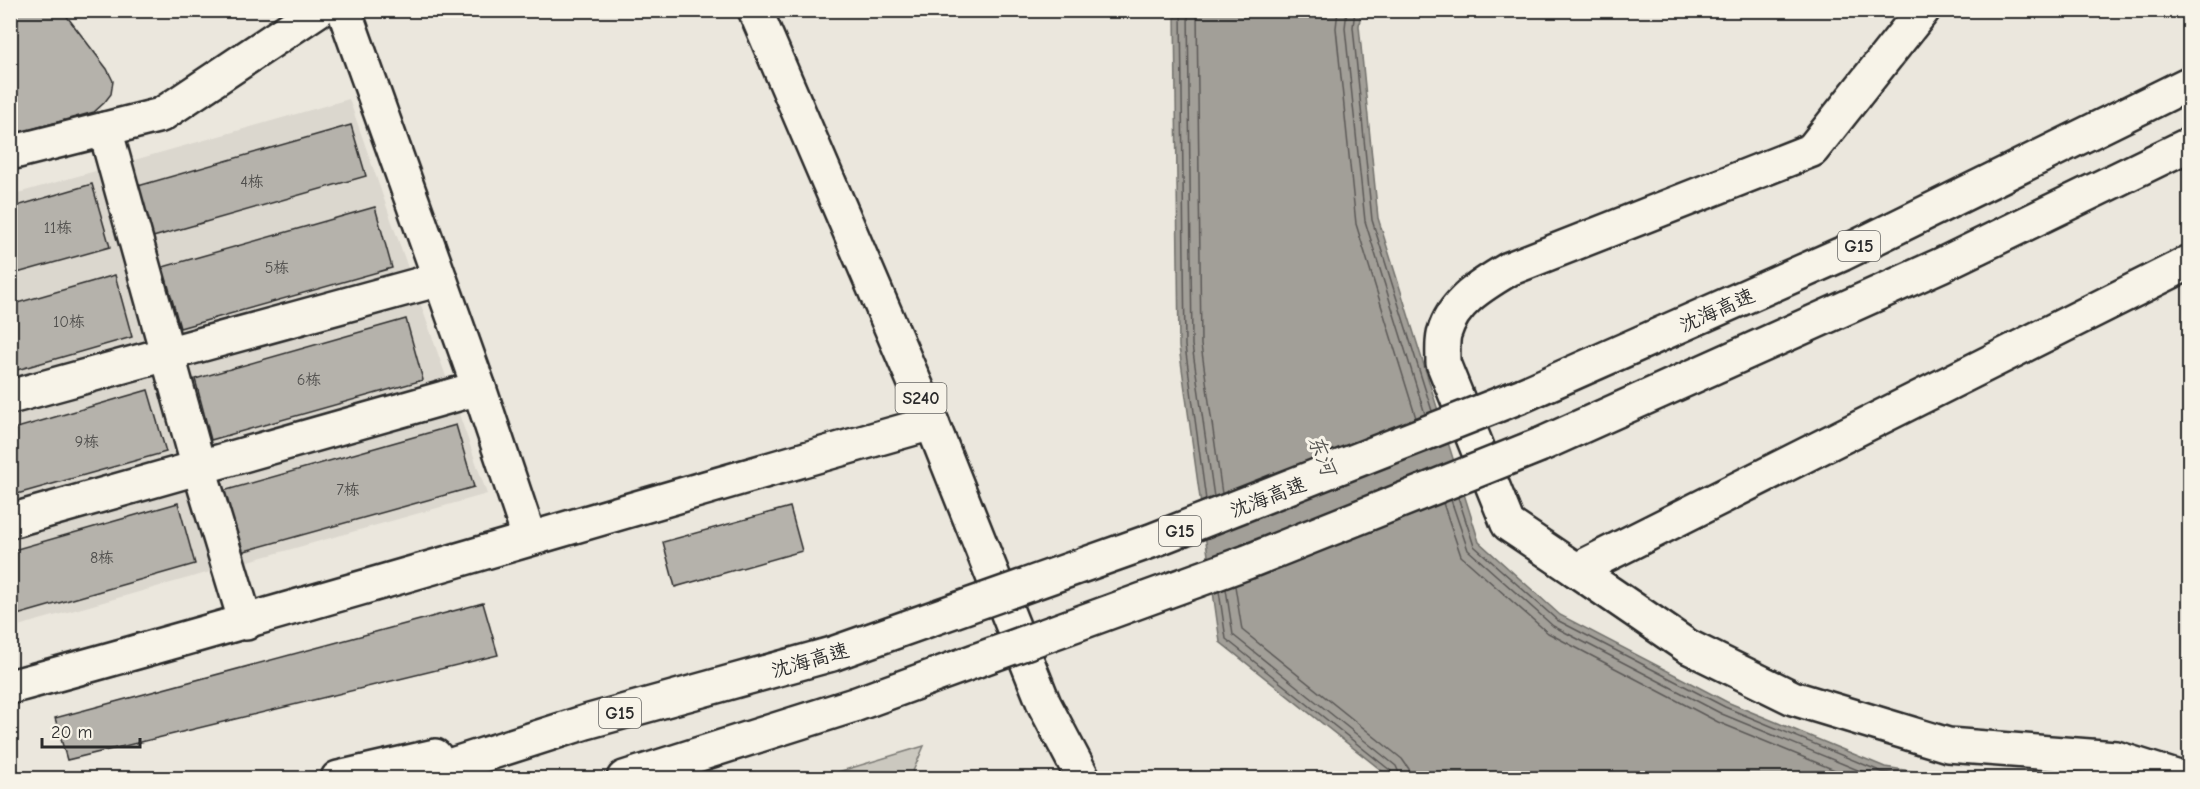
<svg xmlns="http://www.w3.org/2000/svg" width="2200" height="789" font-family="'Comic Neue','LXGW WenKai TC',sans-serif">
<style>
.built{fill:#dbd7ce}
.green{fill:#cbc8bf;stroke:#7b7a75;stroke-width:1.5}
.water{fill:#a29f98;stroke:#72716c;stroke-width:1.5}
.lines{fill:none;stroke-linecap:round;stroke-linejoin:round}
.shore{stroke:#5b5957;stroke-width:1.5}
.building{fill:#b5b2ab;stroke:#2b2b2b;stroke-width:1.5}
.street-casing{stroke:#2b2b2b;stroke-width:38}
.primary-casing{stroke:#2b2b2b;stroke-width:38}
.highway-casing{stroke:#2b2b2b;stroke-width:38}
.street{stroke:#f7f3e8;stroke-width:33}
.primary{stroke:#f7f3e8;stroke-width:33}
.highway{stroke:#f7f3e8;stroke-width:33}
.highway-bridge-casing{stroke:#2b2b2b;stroke-width:38;stroke-linecap:butt}
.highway-bridge{stroke:#f7f3e8;stroke-width:33}
.labels{text-anchor:middle;stroke-width:6;stroke-linejoin:round;paint-order:stroke}
.number-label{font-size:16px;fill:#4e4d4b}
.shield{fill:#f7f3e8;stroke:#686764;stroke-width:1.5}
.shield-label{font-size:18px;font-weight:bold;fill:#2b2b2b}
.street-label{font-size:20px;fill:#2b2b2b;stroke:#f7f3e8}
.water-label{font-size:21px;font-style:italic;fill:#555451;stroke:#f7f3e8}
</style>
<rect width="100%" height="100%" fill="#ebe7dd"/>
<filter id="ink" filterUnits="userSpaceOnUse"><feTurbulence type="fractalNoise" baseFrequency=".0167" numOctaves="2"/><feDisplacementMap in="SourceGraphic" scale="12" xChannelSelector="R" yChannelSelector="G"/><feConvolveMatrix kernelMatrix="1 2 1 2 8 2 1 2 1" color-interpolation-filters="sRGB"/></filter>
<g filter="url(#ink)">
<polygon class="built" points="349,99 487,494 11,628 11,195"/>
<polygon class="green" points="924,746 910,778 818,778"/>
<polygon class="water" points="1175,11 1361,11 1359,26 1378,218 1479,542 1560,615 1727,702 1885,767 1955,778 1391,778 1220,642 1179,347"/>
<g class="lines">
<g class="shore">
<polyline points="1181,10 1185,346 1206,500"/>
<polyline points="1188,10 1192,345 1214,497"/>
<polyline points="1197,10 1201,345 1222,494"/>
<polyline points="1338,10 1336,28 1356,224 1416,418"/>
<polyline points="1347,10 1345,28 1365,221 1425,414"/>
<polyline points="1355,10 1353,27 1372,220 1432,411"/>
<polyline points="1458,497 1474,546 1557,620 1725,707 1882,772 1918,778"/>
<polyline points="1451,500 1468,550 1553,626 1722,714 1877,778"/>
<polyline points="1443,503 1461,556 1548,633 1718,722 1854,778"/>
<polyline points="1235,586 1242,630 1402,759 1409,769 1410,778"/>
<polyline points="1226,589 1233,635 1396,766 1401,778"/>
<polyline points="1219,591 1226,639 1391,771 1394,778"/>
</g>
</g>
<g class="building">
<polygon points="10,10 62,10 107,69 113,81 111,94 104,103 94,112 10,135"/>
<polygon points="351,125 366,176 153,237 138,186"/>
<polygon points="92,184 110,247 10,275 10,208"/>
<polygon points="375,207 392,268 180,328 163,267"/>
<polygon points="115,275 132,337 10,372 10,305"/>
<polygon points="406,319 423,380 211,440 195,379"/>
<polygon points="148,390 166,452 10,496 10,430"/>
<polygon points="456,425 474,487 241,552 223,491"/>
<polygon points="178,503 195,564 10,617 10,551"/>
<polygon points="790,507 802,551 675,587 663,542"/>
<polygon points="483,603 498,655 67,760 55,718"/>
</g>
<g class="lines">
<defs>
<g id="street">
<polyline points="344,10 479,388 529,537"/>
<polyline points="105,129 199,468 246,623"/>
<polyline points="10,153 161,115 318,10"/>
<polyline points="10,397 440,279"/>
<polyline points="10,521 479,388"/>
<path d="M1576,570L1508,524L1443,363C1443,354 1442,343 1444,334C1453,302 1482,285 1509,269L1812,150L1923,10"/>
<path d="M10,687C319,603 624,510 932,423"/>
<polyline points="2179,778 2116,758 1948,745 1793,698 1687,646 1576,570 2190,262"/>
</g>
<polyline id="primary" points="755,10 932,423 1044,704 1083,778"/>
<g id="highway">
<polyline points="1523,395 1842,254 2190,83"/>
<polyline points="1540,445 1941,265 2190,144"/>
<polyline points="338,778 435,756"/>
<polyline points="411,778 586,722 832,654"/>
<polyline points="624,778 854,705"/>
</g>
</defs>
<use href="#street" class="street-casing"/>
<use href="#primary" class="primary-casing"/>
<use href="#highway" class="highway-casing"/>
<use href="#street" class="street"/>
<use href="#primary" class="primary"/>
<use href="#highway" class="highway"/>
<defs>
<g id="highway-bridge">
<polyline points="832,654 1151,541 1523,395"/>
<polyline points="854,705 1247,562 1540,445"/>
</g>
</defs>
<use href="#highway-bridge" class="highway-bridge-casing"/>
<use href="#highway-bridge" class="highway-bridge"/>
</g>
</g>
<g class="labels">
<g class="number-label">
<text x="252" y="187">4栋</text>
<text x="58" y="233">11栋</text>
<text x="277" y="273">5栋</text>
<text x="69" y="327">10栋</text>
<text x="309" y="385">6栋</text>
<text x="87" y="447">9栋</text>
<text x="348" y="495">7栋</text>
<text x="102" y="563">8栋</text>
</g>
<g class="shield">
<rect x="1838" y="231" width="42" height="30" rx="4.5"/>
<rect x="895.5" y="383" width="51" height="30" rx="4.5"/>
<rect x="1159" y="516" width="42" height="30" rx="4.5"/>
<rect x="599" y="698" width="42" height="30" rx="4.5"/>
</g>
<g class="shield-label">
<text x="1859" y="252">G15</text>
<text x="921" y="404">S240</text>
<text x="1180" y="537">G15</text>
<text x="620" y="719">G15</text>
</g>
<g class="street-label">
<text transform="translate(1717 310) rotate(-24)" y="7">沈海高速</text>
<text transform="translate(1268 497) rotate(-21)" y="7">沈海高速</text>
<text transform="translate(810 660) rotate(-16)" y="7">沈海高速</text>
</g>
<g class="water-label">
<text transform="translate(1322 455) rotate(68)" y="7">东河</text>
</g>
</g>
<rect width="2200" height="789" fill="none" stroke="#f7f3e8" stroke-width="36"/>
<rect x="18" y="18" width="2164" height="753" fill="none" stroke="#2b2b2b" stroke-width="2" filter="url(#ink)"/>
<path d="M42 738v9h98v-9" fill="none" stroke="#2b2b2b" stroke-width="3"/>
<text x="51" y="738" font-size="18" fill="#2b2b2b" stroke="#f7f3e8" stroke-width="4.5" paint-order="stroke">20 m</text>
</svg>
